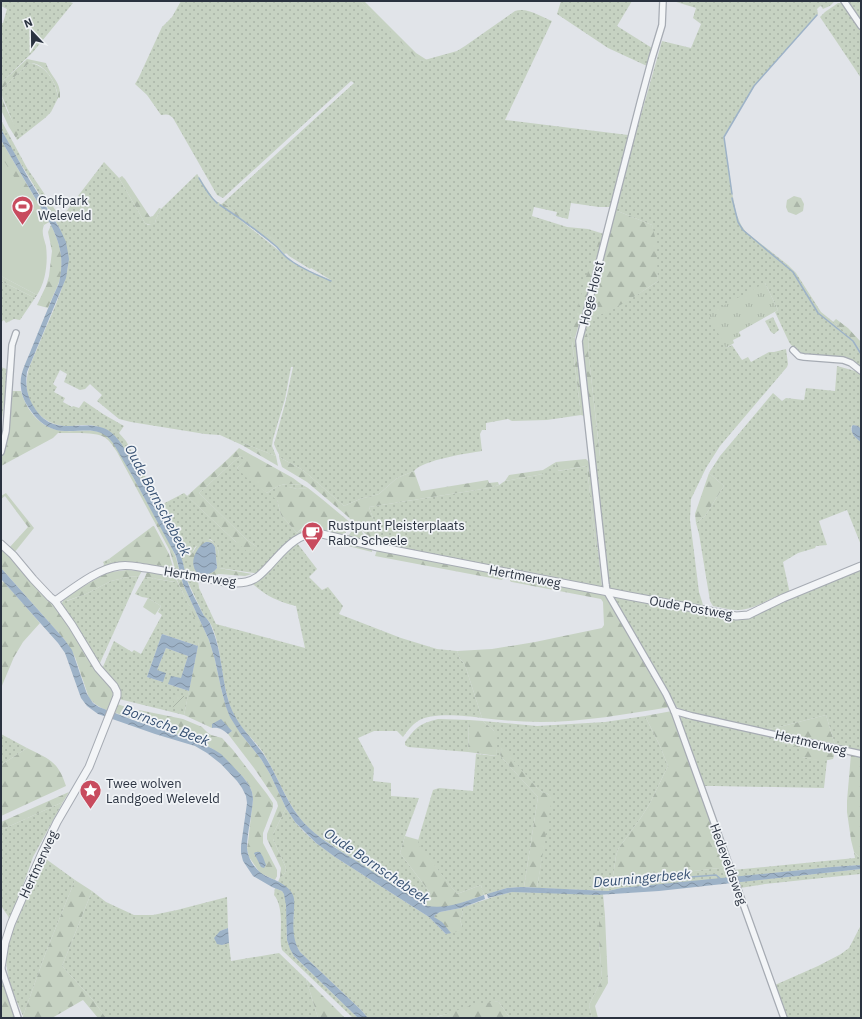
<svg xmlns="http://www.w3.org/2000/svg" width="862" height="1019" font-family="'IBM Plex Sans',sans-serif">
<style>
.grass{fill:url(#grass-dots)}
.forest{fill:url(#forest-firs);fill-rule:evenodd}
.park{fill:url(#park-tufts)}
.garden{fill:url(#garden-furrows)}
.pitch{fill:#c6d2c2}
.water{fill:url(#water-waves)}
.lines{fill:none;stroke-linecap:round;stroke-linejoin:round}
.stream{stroke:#9db2c7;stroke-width:1.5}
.minor-casing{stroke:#a6abb3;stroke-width:8}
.tertiary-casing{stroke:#a6abb3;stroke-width:9}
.minor{stroke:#f3f5f7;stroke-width:5.5}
.tertiary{stroke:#f3f5f7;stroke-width:7}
.labels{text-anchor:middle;stroke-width:3.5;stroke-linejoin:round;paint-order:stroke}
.poi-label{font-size:13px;fill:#2a3240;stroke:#f0f3f6;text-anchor:start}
.street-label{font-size:13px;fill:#2a3240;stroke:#f0f3f6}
.water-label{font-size:14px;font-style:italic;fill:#365072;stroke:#f0f3f6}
</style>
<defs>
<pattern id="grass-dots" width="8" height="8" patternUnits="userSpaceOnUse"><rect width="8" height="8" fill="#c6d2c2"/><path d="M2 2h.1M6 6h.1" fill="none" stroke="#aab5a8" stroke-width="1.8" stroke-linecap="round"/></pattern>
<pattern id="forest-firs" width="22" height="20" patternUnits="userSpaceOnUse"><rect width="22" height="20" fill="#c6d2c2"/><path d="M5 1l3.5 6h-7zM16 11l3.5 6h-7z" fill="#aab5a8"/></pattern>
<pattern id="park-tufts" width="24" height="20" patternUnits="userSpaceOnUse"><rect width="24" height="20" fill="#c6d2c2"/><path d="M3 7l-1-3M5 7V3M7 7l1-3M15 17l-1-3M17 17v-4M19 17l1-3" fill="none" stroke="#aab5a8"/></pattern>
<pattern id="garden-furrows" width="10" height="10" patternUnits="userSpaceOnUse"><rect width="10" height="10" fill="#c6d2c2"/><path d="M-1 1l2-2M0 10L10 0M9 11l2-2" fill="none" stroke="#aab5a8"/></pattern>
<pattern id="water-waves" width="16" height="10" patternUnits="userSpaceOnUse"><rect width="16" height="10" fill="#9db2c7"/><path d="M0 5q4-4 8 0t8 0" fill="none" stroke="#8091a3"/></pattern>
</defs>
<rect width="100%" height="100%" fill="#e1e4e9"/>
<g class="grass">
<polygon points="3,1 67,1 73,3 33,52 1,83 1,23 3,23 7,9 1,6"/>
<path d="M181,1H360L421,61L457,51L465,46L515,11C527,7 541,17 552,21L505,120L628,135L611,207H599L571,203L568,219L556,216L557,212L534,207L532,216L567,227L588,229L604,234L570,336L575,338L576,341L572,342L581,415L547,420L512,421L508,419L486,423V430H482L480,434L482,451C468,453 423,460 414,471L397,478L379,494L360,499L344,506L303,470L279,457V454L277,451L274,444L286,400L293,367H291L285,399L273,439L272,446L276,456L245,444L242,445L220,435L205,434L131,422L119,419L97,401L102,395L90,384L85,389L80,390L64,382L67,374L60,370L53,384L57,387L54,392L65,398L63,402L72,407L73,406L79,408L84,401L103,414L124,426L119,433L126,441L161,505L184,493L236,542L257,547L247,540L199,493L240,456L247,459L237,468L267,493C274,488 280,484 288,484C293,484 296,485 301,484L308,488L297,489L289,487L277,500L281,515L297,533L305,527L310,531L305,532L295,538L256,573H254L219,568C219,557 221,546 210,539L195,547L191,555L195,575L185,573C182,554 172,537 163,519C149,493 134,467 119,441C110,429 97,424 82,425C76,425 70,427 64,426C53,425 44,420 37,412C29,402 25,390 27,378C28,368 33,358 37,349C47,324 60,298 67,272L68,266L60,229L56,222L65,213L104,162L119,178L145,223L148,225L155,223L156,219L161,209L197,174L215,201L218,202L293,262L309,271L331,280L311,268L310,269L289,256L277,243L267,234L223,203L354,83L351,81L223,198L217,195L173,118C169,114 167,114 161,115L147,95L135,84L139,77L162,27L172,17Z"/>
<polygon points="561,1 632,1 617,26 652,48 647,66 608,48 557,14"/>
<path d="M673,1H834C832,6 827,7 823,9L821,6L819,7L817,9L818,14L755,85L724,136L732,192L736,213L741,225L746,232L788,265L796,273L821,312L846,332L852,338L861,352V367L847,359L803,354L791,345L789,342L775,312L778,310L765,283L726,348L732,345L742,360L748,357L751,362L769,352H774L786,349L788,364L787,367L720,446L706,468L691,499L690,520L699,592L704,608L609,590L594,458L600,456L590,367L588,350L589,341L585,328L586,319C610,313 637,295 658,281L652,225L615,210L635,136L662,41L691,48L701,24L693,18L696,8Z"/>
<polygon points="848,1 861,1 861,20"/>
<polygon points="838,3 843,3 861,28 861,78 820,17 825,12"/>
<path d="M31,63C48,67 56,83 58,98L51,112L45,118L17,140L16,138L18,135L2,96L1,90L28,64Z"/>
<polygon points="1,120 27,168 58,214 54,218 11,148 1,129"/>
<polygon points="1,281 35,298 20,320 14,319 6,323 4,320 1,322"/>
<polygon points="773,317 779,330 774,334 771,332 765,321"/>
<path d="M837,366L859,372L861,373V429L858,426L853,425L851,427C851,434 856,438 861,442V545L847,510L819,521L827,545L816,546L815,548L798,553L783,562L790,594C774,594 762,606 746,609C735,612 724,608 713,606L710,601L699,534L696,523L705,516L724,486L709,473L720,456L773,393L782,401L786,398L804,400L806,388L835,391Z"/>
<polygon points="1,367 9,370 2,418 1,418"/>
<polygon points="556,462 558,471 587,466 596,550 598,550 602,587 382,544 369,507 489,488 499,485 505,481 543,474 543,470"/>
<path d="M297,543L317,569L309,577L322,590L328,587L343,606L339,614L401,638L437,649L457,651L460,659L463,662L466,668L482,718C466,716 432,712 418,721C412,725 407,731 403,737L397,731H374L358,738L374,768L373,781L391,783V796L419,798L405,836L400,853L431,894L415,899C392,885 369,870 347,855C332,845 315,836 303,822C286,802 278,777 264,754C256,741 241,729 234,716C230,707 227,697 225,687C221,669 219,627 204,616L186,578L198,580L199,588L216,624L305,648L296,606C279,602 264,595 252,583L258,580Z"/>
<path d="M109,559L112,564C132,560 153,564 173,567V571L129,564L79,580L103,567L104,564L103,562Z"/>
<polygon points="861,570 861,751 835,745 826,715 779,727 763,730 710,719 681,710 675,706 673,701 611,595 738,619"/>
<polygon points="139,576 100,663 99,664 62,608 62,603 65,597 67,601 86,594 111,581 128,577"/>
<polygon points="145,577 174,582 175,577 202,631 198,646 162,634 147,677 163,682 157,670 166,648 188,656 181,679 168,684 189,691 184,715 119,699 102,669 114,641 132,652 134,650 141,654 162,615 158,612 161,606 148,598 142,597 135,594"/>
<polygon points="645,716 660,746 668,766 649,805 640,819 618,849 616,856 613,876 610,880 590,881 629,883 639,878 650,876 728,867 732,878 621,888 608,891 537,888 551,798 548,794 542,792 536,787 502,748 500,755 503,759 538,797 524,887 507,888 484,895 481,885 457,894 417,844 433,790 439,788 473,791 476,754 497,756 494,731 483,721 537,726 605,722"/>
<polygon points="682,716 782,738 782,743 802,748 802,757 813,759 827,760 824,788 714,786 703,786 679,720 680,717"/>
<path d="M438,719L469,720L468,752L408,747L405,745V742C416,727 419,724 438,719Z"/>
<polygon points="1,734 27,748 1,765"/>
<polygon points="63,802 33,857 10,922 8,916 1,906 1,830"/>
<path d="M286,808L295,822L303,831L316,843L335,857L429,917L446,934L462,926L460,920L463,913L461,908L496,896L512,892L603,894L605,916L599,918V939L602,979L589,1005L592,1018H510L498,1001L439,1016L434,1018H368L361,1010L300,952L296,945L293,936V926L294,901L283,885L278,882L280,877C285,875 285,873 286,868L273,839V834Z"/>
<polygon points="854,852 859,857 861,857 861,865 832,867 736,877 733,870 855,858"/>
<path d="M43,855L46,859L75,880L46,952L23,1016C16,999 7,980 6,961C5,942 17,923 23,906C30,889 37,872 43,855Z"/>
<polygon points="861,869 861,876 860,874 765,884 740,888 738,882"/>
<path d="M275,888C277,889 281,890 283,892C289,899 286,929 287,939C288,945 291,950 294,956L358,1018H353L282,950L281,945C280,930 284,907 274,895Z"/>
<polygon points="92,891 106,902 134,915 153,915 177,910 227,897 228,928 220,931 222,945 229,943 231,961 279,953 306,979 318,1018 106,1018 93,1000 62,966"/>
<polygon points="861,925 861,1018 787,1018 775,985 818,966 841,954 849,948"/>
</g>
<g class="forest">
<polygon points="360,1 364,1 416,53 427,60 421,61 416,58"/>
<path d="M27,59L46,63C51,78 61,80 60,98H58C58,85 43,59 28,64L1,90C2,105 12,118 18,132V135L16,138L9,127L1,110V83Z"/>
<polygon points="1,140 49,222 44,225 15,180 1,187"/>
<path d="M122,176L125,179L150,217L153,216L159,208H160L161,209L156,219L155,223C151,225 149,225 145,223L119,178Z"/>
<polygon points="794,196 801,198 804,204 803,211 796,215 788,212 786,207 787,200"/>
<path d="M223,203C245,218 269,232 287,253L284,254L279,248L271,242L220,205Z"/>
<path d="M615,210L652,225L656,241L658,281C637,295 610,314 586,319Z"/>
<path d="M51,225C60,243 65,262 59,282C56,291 51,299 48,308L37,305L46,286L49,276L52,251L48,232Z"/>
<polygon points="600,238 603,240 575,338 570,336 586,277"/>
<polygon points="1,276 37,295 35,298 1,281"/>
<path d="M836,319L848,328L861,342V352C852,338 846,331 833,322Z"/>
<polygon points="585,328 589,341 588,350 590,367 600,457 594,458 581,338"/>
<polygon points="572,341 576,341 584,416 581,415"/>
<path d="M12,391H21C27,412 42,430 65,431C79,432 94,427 107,436C116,442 127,466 133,477C147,503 163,528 175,555C177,560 178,566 180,572H176L170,551L117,452C113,446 109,439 102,436C95,432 68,433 58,433L53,438L1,466V459L7,443Z"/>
<polygon points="245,444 276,456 278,466 242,445"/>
<path d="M239,448L293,478L301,484C296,485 293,484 288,484C280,484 274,488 267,493L248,479L237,468L246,459L240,456L199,493L247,540L257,547L254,550L249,553L236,542L187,496L228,459Z"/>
<polygon points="279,457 303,470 344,506 360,499 379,494 397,478 414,471 421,491 488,480 489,483 498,482 499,485 489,488 369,507 382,544 376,544 346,515 307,482 282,467"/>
<polygon points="586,459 589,462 598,550 596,550 587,466 557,471 556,462"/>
<polygon points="543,470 543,474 505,481 509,475"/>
<polygon points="709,473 724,486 705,516 696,523 695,514"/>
<path d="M289,487L297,489L308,488L322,499L352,524L343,536L321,529L310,531L305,527L301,529L297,533L281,515L277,500L273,497C277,489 280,488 289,487Z"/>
<polygon points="6,493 34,528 14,553 9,548 28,527 5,496 1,499 1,496"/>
<path d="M153,526H154L169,554L173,567L132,562C128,563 118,563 112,564L109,559Z"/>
<polygon points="355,526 360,529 370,544 347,538"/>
<path d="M207,539C221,542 219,557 219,568L252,574L245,576L219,574L211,576L195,575L188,558C196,551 196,541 207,539ZM206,542L212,543L215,547L217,568C213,573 209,574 202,574L194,567C193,556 198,549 206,542Z"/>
<polygon points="348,543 371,549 372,550 372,552 348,546"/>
<path d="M1,546L58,611L80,645L116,694L109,711C101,708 95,705 89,698L75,657L64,639L1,568Z"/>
<polygon points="377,550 502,574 503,578 502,580 375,556"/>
<polygon points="127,570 142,571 139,576 128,577 111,581 86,594 66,601 65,597 103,575 111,572"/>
<path d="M147,572L181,577L183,584L209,640L215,660L221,688L226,707L240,733L261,759L270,774L286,808L273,834V839L286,868C285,873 285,875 280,877L281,868L267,839V834L278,806L277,802L254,768L228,734L232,731L212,724V728L184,715L201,631L176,578L175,582L145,577Z"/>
<path d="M511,576L605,594L655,679L670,707C627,714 583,722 540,722C520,722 501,720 482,718L466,668L463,662L460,659L457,651L492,649L535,642L602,628L604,625L603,602L601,599L512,582L510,581Z"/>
<polygon points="3,581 40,623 23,642 14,657 1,688 1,584"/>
<polygon points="117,704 129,708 183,719 202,727 207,732 211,735 222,738 233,750 267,794 273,803 273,807 263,833 263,843 277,870 277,876 275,880 260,873 249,857 247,849 248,842 253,799 252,792 249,785 243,777 213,749 201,743 113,712"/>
<polygon points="672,711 728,867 651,876 639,878 629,883 611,885 589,886 590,881 610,880 613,876 616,856 618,849 640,819 649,805 668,766 660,746 645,716"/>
<polygon points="826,715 835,745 763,730 779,727"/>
<polygon points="469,720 483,721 494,731 496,735 497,756 468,752"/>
<path d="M782,738L833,750L834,756L833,759C823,762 812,759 801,757V748L782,743Z"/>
<polygon points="502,747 536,787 542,792 548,794 552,798 537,888 524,887 538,797 503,759 500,755"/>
<path d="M27,748C49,759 58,761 66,786L1,816V765Z"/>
<polygon points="851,754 861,756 861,857 859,857 854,852 851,840 847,812 847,801"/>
<polygon points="69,792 63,802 1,830 1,822"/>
<path d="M405,836L419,840L418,844L457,894L481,885L484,895C468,900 442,913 426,906C422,904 419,901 415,899L431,894L400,853Z"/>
<polygon points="75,880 92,891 62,966 93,1000 106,1018 98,1018 83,1000 52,1018 23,1018 23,1016 46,952"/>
<polygon points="461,908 463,913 460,920 462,926 461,931 451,933 449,931 434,917 435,915 440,912"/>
<polygon points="605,916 608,983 595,1006 598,1018 592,1018 589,1005 602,979 599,939 599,918"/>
<polygon points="1,975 15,1018 1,1018"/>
<polygon points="306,979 345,1018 318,1018"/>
<polygon points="498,1001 510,1018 434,1018 473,1005"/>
</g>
<polygon class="park" points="765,283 778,310 739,332 741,336 733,340 734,343 726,348 708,314"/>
<polygon class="garden" points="176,694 185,696 181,709 172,707"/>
<g class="pitch">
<path d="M1,156L44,225C41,233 44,238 46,246C48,262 46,281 37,295L1,276Z"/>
<polygon points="148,598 161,606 155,615 143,607"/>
</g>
<g class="water">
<path d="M1,129L29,179L60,229L66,242L68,253L69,259L66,278L27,372C25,385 27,396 34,407C56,444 92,411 115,436C125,446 130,461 137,473C151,497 166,522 178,548C182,557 184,567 186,577C190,591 198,603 204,616C209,620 211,625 213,631C224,658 221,691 235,716C241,728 254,741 262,752C278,775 285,802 304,823C317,837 334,847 350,857C376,874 401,890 427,906C448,909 464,902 484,895L485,899L461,908L440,912L435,915L434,917L442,922L451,933L446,934L429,917L335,857L316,843L295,822L286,808L270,774L261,759L240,733L230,717L226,707L221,688L215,660L209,640L183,584L176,556L133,477L113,443C100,425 83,432 65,431C53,431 42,425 34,415C28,407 22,399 21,388C19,374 26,363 31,350C40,328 49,305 59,283C64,260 61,246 51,225L1,140Z"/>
<path d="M853,425L858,426L861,429V442C855,438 850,433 852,426Z"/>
<path d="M206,542C211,542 213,543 215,547L217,568C212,575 204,575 197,573C196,571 194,569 194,567C191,558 198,546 206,542Z"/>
<path d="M1,568L64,639L72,650L87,694L93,703L99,707L133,720L201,743L213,749L221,754L227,760L243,777L249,785L252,792L253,799C252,815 247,833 247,848C248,860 257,873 268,877C277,881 288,885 293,895C295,900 294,905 294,910C293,925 292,939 300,952L361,1010L368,1018H358L294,956L290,949L287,940L286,905L284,894L282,891L272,887L253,876L243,861L241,853V846L247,803L246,796L242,788L237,781L221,764L207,753L195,746L155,734L98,714L87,706L81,698L65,653L58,643L1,579Z"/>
<polygon points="162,634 198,646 189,691 168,684 171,676 181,678 188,656 166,648 157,670 166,673 163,682 147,677"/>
<path d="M221,719L232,731L228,734C223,730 219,727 212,728V724Z"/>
<polygon points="256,852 260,852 263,857 266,865 264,868 261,867 254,853"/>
<polygon points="861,865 861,869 659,891 597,895 512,892 488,898 487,894 507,888 521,887 608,891 621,888 832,867"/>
<polygon points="228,928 229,943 222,945 217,944 214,938 220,931"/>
</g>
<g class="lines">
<g class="stream">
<path d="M199,178C204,187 209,196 217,203"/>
<polyline points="732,194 724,137 754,86 817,15"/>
<polyline points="732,198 738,222 743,230 793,272 818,313 853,341 861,354"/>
<path d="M220,205C240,218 259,232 277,247C281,252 285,257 290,260C302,269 317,275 331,281"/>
<polyline points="639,881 716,875 722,880"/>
</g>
<defs>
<g id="minor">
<polyline points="663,1 662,25 652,58 640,103 579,341 580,351 606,585 607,592 666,694 674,711 784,1018"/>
<polyline points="844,1 861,26"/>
<polyline points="793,350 799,356 804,357 843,360 851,363 861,371"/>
<polyline points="1,452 6,431 12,345 16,333"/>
<polyline points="674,711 692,716 861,754"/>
<polyline points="1,967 18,1018"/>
</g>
<g id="tertiary">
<polyline points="1,544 13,555 33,579 50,597 55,601 72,625 98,668 114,686 117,692 117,696 89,767 57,822 42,853 11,924 5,943 1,968"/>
<path d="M55,601C74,588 97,569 119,566C128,564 138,567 146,568C165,571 184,575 203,578C217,580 232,585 246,582C256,580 261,574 268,567C283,551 298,530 322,534L378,547L629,596L736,616L748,615L783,598L861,566"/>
</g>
</defs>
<use href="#minor" class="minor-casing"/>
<use href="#tertiary" class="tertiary-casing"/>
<use href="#minor" class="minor"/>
<use href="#tertiary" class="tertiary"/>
</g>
<defs>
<symbol id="stadium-pin" viewBox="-11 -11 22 30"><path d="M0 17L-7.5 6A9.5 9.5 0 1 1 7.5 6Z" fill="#c84b5e" stroke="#f0f3f6"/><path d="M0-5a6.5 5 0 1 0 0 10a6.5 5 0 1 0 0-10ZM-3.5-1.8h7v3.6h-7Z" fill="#fff"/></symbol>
<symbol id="cafe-pin" viewBox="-11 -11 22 30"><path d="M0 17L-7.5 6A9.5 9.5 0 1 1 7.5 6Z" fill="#c84b5e" stroke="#f0f3f6"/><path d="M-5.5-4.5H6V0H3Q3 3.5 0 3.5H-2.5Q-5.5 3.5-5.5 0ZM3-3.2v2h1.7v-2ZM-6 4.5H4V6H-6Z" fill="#fff"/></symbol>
<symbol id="sight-pin" viewBox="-11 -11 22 30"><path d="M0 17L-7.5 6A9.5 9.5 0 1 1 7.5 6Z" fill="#c84b5e" stroke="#f0f3f6"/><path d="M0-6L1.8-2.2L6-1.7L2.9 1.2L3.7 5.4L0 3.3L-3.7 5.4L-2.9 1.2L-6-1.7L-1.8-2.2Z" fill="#fff"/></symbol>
</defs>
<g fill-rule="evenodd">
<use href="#stadium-pin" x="10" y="194" width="25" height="34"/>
<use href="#cafe-pin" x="300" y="520" width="25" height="34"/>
<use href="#sight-pin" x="78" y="778" width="25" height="34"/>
</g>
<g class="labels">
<g class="poi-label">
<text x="38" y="205">Golfpark<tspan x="38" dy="15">Weleveld</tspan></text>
<text x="328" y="530">Rustpunt Pleisterplaats<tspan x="328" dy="15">Rabo Scheele</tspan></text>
<text x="106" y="788">Twee wolven<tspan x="106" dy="15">Landgoed Weleveld</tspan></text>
</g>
<g class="street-label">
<text transform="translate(591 293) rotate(-76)" y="5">Hoge Horst</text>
<text transform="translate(200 576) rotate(9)" y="5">Hertmerweg</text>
<text transform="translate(525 576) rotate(11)" y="5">Hertmerweg</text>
<text transform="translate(691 607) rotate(10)" y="5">Oude Postweg</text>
<text transform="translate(811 742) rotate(13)" y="5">Hertmerweg</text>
<text transform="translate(38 864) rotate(-65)" y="5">Hertmerweg</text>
<text transform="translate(729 864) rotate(70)" y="5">Hedeveldsweg</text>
</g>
<g class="water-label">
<text transform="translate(158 500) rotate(62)" y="5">Oude Bornschebeek</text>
<text transform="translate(166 725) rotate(21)" y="5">Bornsche Beek</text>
<text transform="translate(377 866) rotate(34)" y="5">Oude Bornschebeek</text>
<text transform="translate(642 878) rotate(-5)" y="5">Deurningerbeek</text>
</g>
</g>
<rect width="862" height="1019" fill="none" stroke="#2a3240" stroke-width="4"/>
<g transform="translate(32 32) rotate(338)" stroke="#f0f3f6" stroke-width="3" paint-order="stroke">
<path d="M0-3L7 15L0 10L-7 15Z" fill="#2a3240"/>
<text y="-6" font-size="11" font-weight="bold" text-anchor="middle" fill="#2a3240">N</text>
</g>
</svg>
